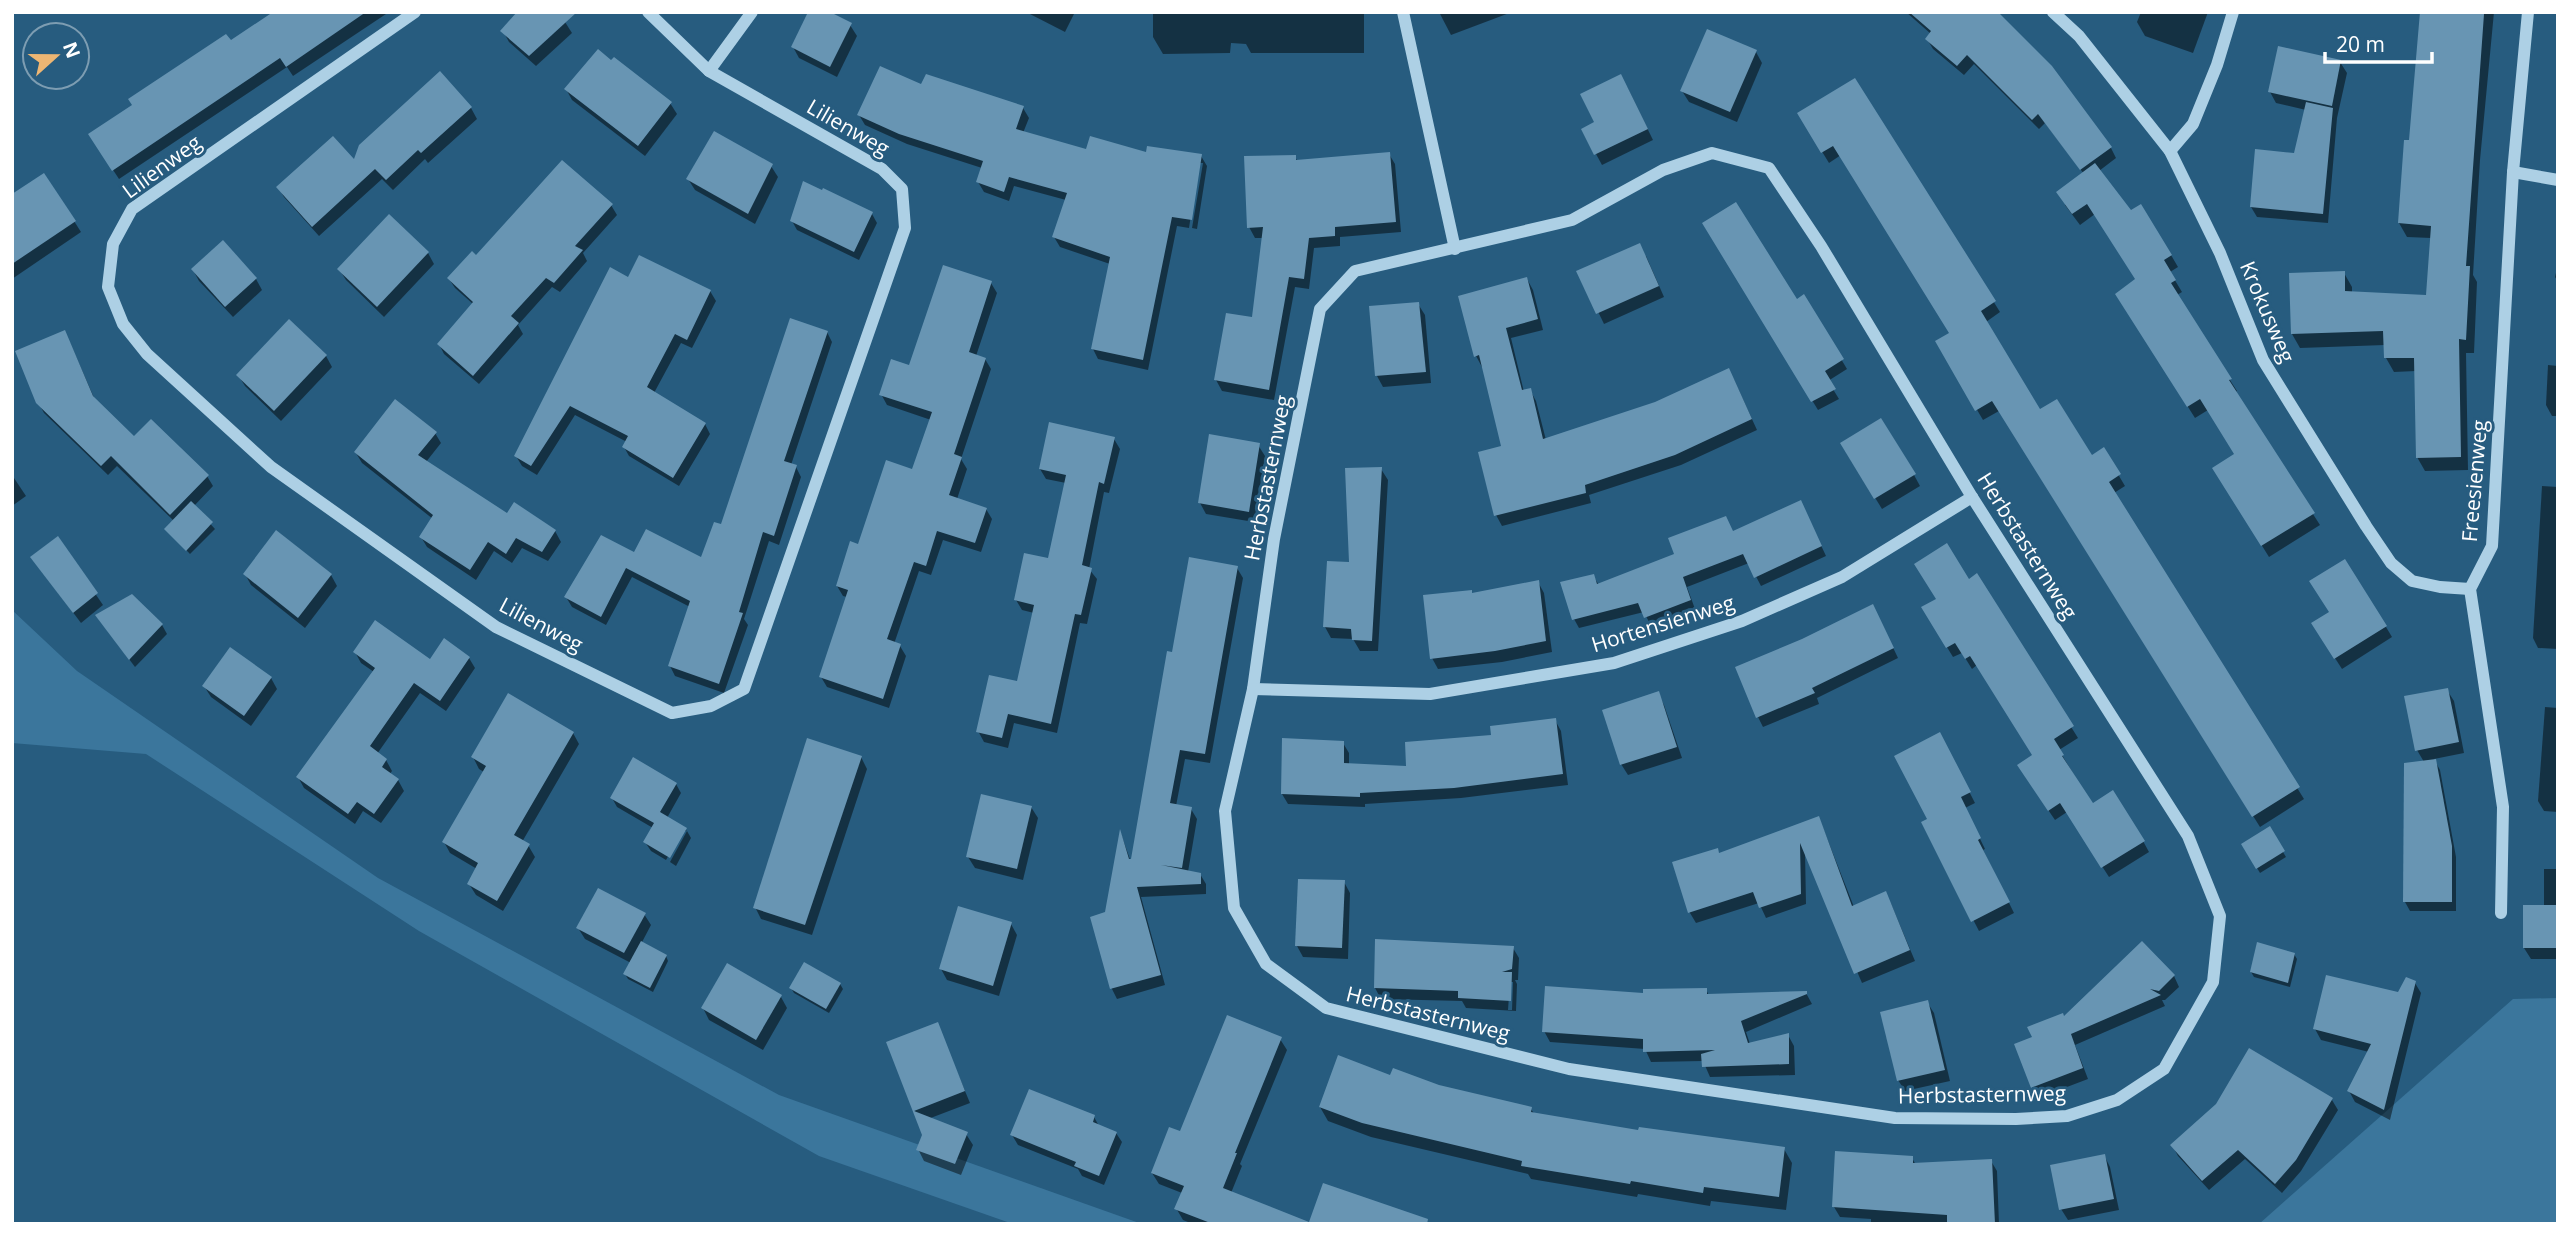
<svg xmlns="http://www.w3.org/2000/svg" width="2570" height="1236" font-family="'Open Sans',sans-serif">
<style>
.green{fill:#3b769c}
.shadow{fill:#0007;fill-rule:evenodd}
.building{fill:#6895b3}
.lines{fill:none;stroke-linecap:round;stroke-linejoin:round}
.minor{stroke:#add0e5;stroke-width:12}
.labels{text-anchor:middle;stroke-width:6;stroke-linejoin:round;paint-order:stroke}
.street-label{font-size:21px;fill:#fff;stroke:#275c7f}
</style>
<rect width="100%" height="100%" fill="#275c7f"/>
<g class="green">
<polygon points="12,610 77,671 378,878 779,1095 1142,1224 1013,1224 819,1156 419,931 146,754 12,743"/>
<polygon points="2558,998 2558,1224 2259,1224 2513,999"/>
</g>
<g class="shadow">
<polygon points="276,12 389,12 293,76 287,67 119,179 96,144 134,106"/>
<polygon points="1026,12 1075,12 1065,32"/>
<polygon points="1153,12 1364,12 1364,53 1251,53 1246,44 1231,43 1230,53 1163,54 1153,37"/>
<polygon points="1439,12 1512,12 1451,35"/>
<polygon points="1906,12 1980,12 2111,148 2116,158 2099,171 2130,212 2171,255 2178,267 2170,272 2182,292 2177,295 2230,380 2237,391 2235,393 2320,525 2269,557 2221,480 2236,455 2208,410 2195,418 2124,306 2137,280 2095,214 2080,225 2065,205 2084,174 2045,123 2039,129 1974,64 1964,75 1933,49 1927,39 1931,34"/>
<polygon points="2141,12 2208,12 2193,53 2145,36 2137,22"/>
<polygon points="2421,12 2494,12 2480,160 2473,275 2477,282 2474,353 2466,353 2468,470 2425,471 2417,457 2416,371 2394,372 2386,358 2385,345 2300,348 2292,334 2344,273 2352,287 2352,293 2427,297 2431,238 2407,237 2399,223 2410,142"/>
<polygon points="565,22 572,33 536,66 509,42 503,31"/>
<polygon points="850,25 857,36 837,77 799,58 793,47"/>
<polygon points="1756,52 1762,63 1737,122 1689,102 1682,91"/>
<polygon points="2340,62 2347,73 2337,118 2328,223 2257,217 2251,207 2296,155 2306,110 2276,103 2270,92"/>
<polygon points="440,74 471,108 477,119 428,163 425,159 393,190 382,179 319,236 284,197 278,187 354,163"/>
<polygon points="1855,80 2000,312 1986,322 2039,412 2091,457 2103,449 2125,486 2114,493 2304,799 2260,827 1999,411 1983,420 1937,342 1951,334 1841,155 1829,163 1799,114"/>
<polygon points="921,87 1023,108 1029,118 1023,133 1088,151 1201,156 1207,166 1197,229 1192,228 1203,163 1199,163 1189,228 1177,226 1148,370 1098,359 1093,349 1110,264 1060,247 1054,237 1066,200 1014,186 1009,201 984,192 978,182 982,168 907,144 865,125 859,115"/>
<polygon points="1627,87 1653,140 1602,165 1596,154 1597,123"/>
<polygon points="566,89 670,103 677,114 645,156 572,100"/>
<polygon points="1389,154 1395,164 1401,232 1340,237 1340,246 1314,248 1309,289 1295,287 1274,400 1222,391 1216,380 1253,319 1263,238 1255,238 1249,227 1295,157 1298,162"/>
<polygon points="771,166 778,177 755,224 695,190 688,179"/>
<polygon points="12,196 74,221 81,232 12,279"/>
<polygon points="611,205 617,215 583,253 587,261 560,292 552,287 518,325 523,334 479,384 444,354 439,344 473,304 455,288 449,279 476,258"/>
<polygon points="872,214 877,223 859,260 797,230 792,221"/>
<polygon points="389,216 428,253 434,264 384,317 346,280 339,269"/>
<polygon points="1705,224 1796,301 1804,297 1847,369 1828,381 1839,399 1818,410"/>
<polygon points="1646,256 1664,297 1604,324 1579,272"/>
<polygon points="2558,264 2558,282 2555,277"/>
<polygon points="193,270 256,279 262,290 233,317 199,281"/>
<polygon points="1527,279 1533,290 1543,330 1511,338 1524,392 1530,390 1536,401 1546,440 1734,380 1757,430 1681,465 1589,495 1591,503 1502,526 1496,515 1503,447 1484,366 1482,367 1476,356"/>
<polygon points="629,280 710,291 716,301 692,348 681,343 654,393 705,424 710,434 679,486 629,456 624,447 627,442 575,415 537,475 522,466 516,456"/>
<polygon points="991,283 997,293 976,356 985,359 991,369 961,459 967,469 957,499 986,509 992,519 981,552 943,540 931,575 919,571 894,644 900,646 906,656 889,708 827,687 821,677 847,597 843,596 837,586 859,546 913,471 931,420 887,405 881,394"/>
<polygon points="1418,304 1425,315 1431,383 1383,387 1377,376"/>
<polygon points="289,321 326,356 332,367 281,421 245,386 238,375"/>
<polygon points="827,332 832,342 791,465 796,467 801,477 779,545 769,541 744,619 748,625 724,693 675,676 670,666 690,607 632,577 606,625 572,607 566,597 635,555 702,560"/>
<polygon points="70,343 95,400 134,439 207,476 213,486 194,506 215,529 190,554 166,529 174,521 117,466 108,475 44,413 38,402"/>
<polygon points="2548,365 2558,366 2558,416 2552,416 2546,405"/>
<polygon points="435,433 441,443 426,462 508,515 555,531 561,542 548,561 522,548 512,563 494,551 476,580 427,547 421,537 433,519 362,463 356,453"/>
<polygon points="1114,439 1120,449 1109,493 1104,492 1089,569 1097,579 1087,624 1080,623 1057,733 1014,723 1008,748 984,742 978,731 1019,684 1034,613 1022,610 1016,600 1050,560 1066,483 1046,479 1040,469"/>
<polygon points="1842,444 1914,475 1920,486 1882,509"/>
<polygon points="1258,445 1265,456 1254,522 1206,514 1200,503"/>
<polygon points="1381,469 1388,480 1378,651 1360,651 1353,639 1331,638 1325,627 1351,564"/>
<polygon points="12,475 26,496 12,506"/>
<polygon points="2542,486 2558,487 2558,649 2538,648 2533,638"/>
<polygon points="1805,511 1826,556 1761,586 1749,563 1687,587 1695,609 1651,626 1644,612 1579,628 1574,619 1593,576 1599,585 1733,533"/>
<polygon points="276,533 331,575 337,586 305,628 251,585 245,574"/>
<polygon points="57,538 103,605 81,623 32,558"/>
<polygon points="1237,568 1243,578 1210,763 1185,759 1176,806 1191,809 1197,819 1188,872 1200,874 1206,884 1206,894 1141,897 1165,985 1117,999 1112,989 1092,918 1107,914 1121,834 1132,865 1174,654"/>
<polygon points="1977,576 2078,738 2059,750 2092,805 2143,841 2149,852 2109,877 2067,812 2055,820 2025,776 2034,756 1977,665 1972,669 1962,653 1953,657 1923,608"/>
<polygon points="1538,582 1544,593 1552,652 1502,662 1438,669 1432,658 1473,595"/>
<polygon points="97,616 162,625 167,634 135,667"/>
<polygon points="1878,616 1898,658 1817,698 1819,704 1763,727 1758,717"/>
<polygon points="2386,627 2392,637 2342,669 2320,635"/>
<polygon points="355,652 431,661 469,658 475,668 446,711 420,693 377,754 386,760 392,771 389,775 398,780 404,791 381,823 363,811 355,824 304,788 298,777 374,672 361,663"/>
<polygon points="271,678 277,689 251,726 211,697 204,686"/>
<polygon points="2447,690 2454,701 2464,753 2434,759 2440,770 2456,857 2456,911 2410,911 2405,902 2424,762 2417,750"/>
<polygon points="1658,694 1664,705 1682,758 1628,775 1621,764"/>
<polygon points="2545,707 2558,708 2558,812 2544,811 2538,801"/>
<polygon points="1555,720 1561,731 1568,785 1461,798 1365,804 1365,807 1288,804 1282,794 1343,743 1349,753 1349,765 1408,768 1493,737"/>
<polygon points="573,733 579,744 522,842 528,845 535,857 503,911 476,895 469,884 477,869 450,853 444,842 484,772 479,769 473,757"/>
<polygon points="1945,744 1975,803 1965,808 1985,849 1983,850 2014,913 1979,931 1923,823 1929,820"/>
<polygon points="861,757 867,769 812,935 761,919 755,907"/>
<polygon points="676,784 681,793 667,818 687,831 683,831 666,860 651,851 645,842 653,828 617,807 612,798"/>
<polygon points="1031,807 1038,818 1023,880 975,868 968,857"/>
<polygon points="1819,818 1854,907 1891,904 1915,961 1862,983 1805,851 1806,904 1766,918 1759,903 1696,923 1690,913 1675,864 1720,855"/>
<polygon points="2269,829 2286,857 2260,873 2243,844"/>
<polygon points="687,831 691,838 676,866 670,862"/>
<polygon points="2544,869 2558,869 2558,959 2531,959 2524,948 2544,907"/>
<polygon points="1344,882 1350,893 1348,959 1303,957 1297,946"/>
<polygon points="644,914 651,925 641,944 666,956 668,961 653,992 628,979 625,974 631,963 585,939 578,928"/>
<polygon points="1011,924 1017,935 999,996 947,980 941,969"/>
<path d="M1377,940L1513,948L1519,958L1518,980H1515L1517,984L1516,1011L1466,1008L1462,1001L1381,999L1375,988ZM1510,982H1513L1512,1010H1508Z"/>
<polygon points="2294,954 2297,959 2290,987 2254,977 2251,972"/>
<polygon points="2174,976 2179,987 2165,1000 2162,1000 2165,1006 2075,1045 2088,1079 2038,1098 2032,1087 2034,1038 2064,1018"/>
<polygon points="2415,983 2421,993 2390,1120 2355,1102 2349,1091 2369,1052 2321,1040 2315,1029 2399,994"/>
<polygon points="840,984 843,989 829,1013 794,993 791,988"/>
<polygon points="1706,989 1709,996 1806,993 1812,1004 1746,1032 1750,1044 1788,1035 1794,1046 1795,1075 1710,1077 1703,1061 1651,1062 1645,1049 1550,1042 1544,1031 1644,995"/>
<polygon points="781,997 787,1008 763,1050 709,1020 703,1008"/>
<polygon points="1927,1002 1934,1013 1950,1081 1905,1091 1898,1080"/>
<polygon points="937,1024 970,1103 928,1119 966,1134 973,1145 961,1175 924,1161 918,1149 924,1135 888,1043"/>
<polygon points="1280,1039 1287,1050 1240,1164 1242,1166 1231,1193 1275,1224 1193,1224 1183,1220 1176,1208 1182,1193 1159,1184 1152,1173 1181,1134"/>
<polygon points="1391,1077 1531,1109 1535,1115 1640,1132 1784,1149 1792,1163 1786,1210 1711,1201 1710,1206 1638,1194 1637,1197 1531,1179 1528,1174 1371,1137 1328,1121 1320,1107"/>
<polygon points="2332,1100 2338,1110 2301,1171 2282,1193 2245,1159 2209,1190 2178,1156 2172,1145"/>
<polygon points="1094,1117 1099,1126 1116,1133 1122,1142 1104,1185 1082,1176 1078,1169 1018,1145 1012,1135"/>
<polygon points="2104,1155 2110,1167 2119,1210 2068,1220 2061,1209"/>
<polygon points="1912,1158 1916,1165 1991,1161 1997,1171 1999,1224 1871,1224 1871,1219 1840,1217 1834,1207"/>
</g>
<g class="building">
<polygon points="273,12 366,12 286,67 280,58 112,171 88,134 132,105 128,99 226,34 231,40"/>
<polygon points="517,12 577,12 529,56 500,31"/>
<polygon points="808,12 830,12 852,23 830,67 791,47"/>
<polygon points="1909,12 1998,12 2052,66 2112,147 2080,170 2038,114 2032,120 1967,55 1957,66 1925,39 1931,31"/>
<polygon points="2420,12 2484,14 2466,266 2470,266 2466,340 2459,339 2461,457 2416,458 2414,358 2384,358 2383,331 2291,334 2289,273 2345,271 2345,291 2426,295 2431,226 2398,223 2404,140 2409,140"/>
<polygon points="1707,29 1757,50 1730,112 1680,91"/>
<polygon points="2278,46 2341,60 2332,106 2268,92"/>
<polygon points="598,49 611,60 614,57 672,102 638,146 564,89"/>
<polygon points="880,66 921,84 926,74 1024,106 1016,129 1086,149 1090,136 1146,152 1147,146 1202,154 1192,220 1172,217 1143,360 1091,349 1110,257 1052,237 1067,193 1009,177 1004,192 976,182 983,161 899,134 857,115"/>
<polygon points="440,71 472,107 421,153 418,150 386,180 375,169 312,227 276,187 333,136 354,159 359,145"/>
<polygon points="1621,74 1648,129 1594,155 1581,129 1594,122 1580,94"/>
<polygon points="1855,78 1996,301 1981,311 2040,409 2057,399 2092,455 2104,447 2121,474 2109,482 2300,787 2252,817 1992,401 1975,411 1935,341 1949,333 1833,146 1821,153 1797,113"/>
<polygon points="2306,102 2333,108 2323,214 2250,207 2255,149 2294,153"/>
<polygon points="714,131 773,164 748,214 686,179"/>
<polygon points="1390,152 1396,222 1335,227 1335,236 1309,238 1304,279 1289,277 1269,390 1214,380 1226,313 1252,317 1263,227 1247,228 1244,156 1296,155 1296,160"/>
<polygon points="562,160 613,204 575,246 583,250 554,283 546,278 511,316 519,323 473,376 437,344 473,302 447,278 472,251 476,255"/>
<polygon points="2095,163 2131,210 2141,204 2172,255 2164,260 2176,280 2171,283 2232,379 2229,380 2315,513 2261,546 2212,468 2234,454 2200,399 2187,407 2115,294 2135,279 2087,204 2072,214 2056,192"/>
<polygon points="44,173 76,221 12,264 12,194"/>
<polygon points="803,181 822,190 823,188 873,212 854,252 790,221"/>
<polygon points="1736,202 1797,299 1804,294 1844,359 1825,371 1836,389 1811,402 1702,223"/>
<polygon points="389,214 429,252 377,307 337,269"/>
<polygon points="223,240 257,278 225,307 191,269"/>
<polygon points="1640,243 1659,286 1596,314 1576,271"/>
<polygon points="639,255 711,290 687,340 675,334 647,387 706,423 673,478 622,447 628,436 570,406 531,466 514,456 610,267 628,277"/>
<polygon points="943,265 992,281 969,352 986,358 954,454 962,457 949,495 987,508 975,543 937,531 926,566 914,562 887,639 901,644 883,699 819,677 848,590 836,586 850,541 858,544 886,460 912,469 932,412 879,395 891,359 909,365"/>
<polygon points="1527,277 1538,319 1506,328 1522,390 1531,388 1543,439 1655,402 1729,368 1752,419 1675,455 1585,485 1586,493 1494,516 1478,452 1501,446 1479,355 1474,357 1458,296"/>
<polygon points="1419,302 1426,372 1375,376 1369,306"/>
<polygon points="790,318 828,331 784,461 797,465 774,536 763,532 739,612 743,613 719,684 668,666 690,601 626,568 601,617 564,597 601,535 634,552 646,529 701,557 714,522 721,524"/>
<polygon points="289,319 327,355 274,411 236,375"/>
<polygon points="65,330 93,396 134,436 151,419 209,475 170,515 111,456 101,466 36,403 15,351"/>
<polygon points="395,399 437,432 418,455 507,513 514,502 556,530 542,552 516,538 506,554 488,542 470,570 419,537 433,515 354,452"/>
<polygon points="1881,418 1916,474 1874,499 1840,443"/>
<polygon points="1049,422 1115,437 1104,484 1099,482 1082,565 1092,568 1081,615 1075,614 1051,724 1008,714 1002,738 976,732 989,675 1017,681 1034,605 1014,600 1024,553 1048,558 1066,475 1039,469"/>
<polygon points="1209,434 1260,443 1249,512 1198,503"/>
<polygon points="1382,467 1372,641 1352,640 1351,629 1323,627 1327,561 1349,562 1345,468"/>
<polygon points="1801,500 1822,546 1754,578 1743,554 1683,577 1691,600 1644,618 1638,603 1572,620 1560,582 1594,574 1597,584 1674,554 1668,538 1726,516 1733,531"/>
<polygon points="191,501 213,522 186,551 164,529"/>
<polygon points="276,530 332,574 298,618 243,574"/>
<polygon points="58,536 98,593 73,613 30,557"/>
<polygon points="1947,543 1969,579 1977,573 2074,726 2054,739 2064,755 2062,756 2093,803 2113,790 2145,841 2101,868 2060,803 2048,811 2017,765 2032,755 1970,656 1965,659 1955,643 1946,648 1921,607 1936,599 1914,564"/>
<polygon points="1189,557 1238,566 1205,754 1180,750 1170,803 1192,807 1182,868 1161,865 1201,873 1201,884 1137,887 1161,975 1110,989 1090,917 1105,912 1120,829 1129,859 1131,859 1167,651 1172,652"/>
<polygon points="2345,559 2387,626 2334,659 2311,623 2329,612 2309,581"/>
<polygon points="1539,580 1546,641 1495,651 1430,659 1423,595 1472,590 1472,593"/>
<polygon points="132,594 163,624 129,660 95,615"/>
<polygon points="1873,604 1894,648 1812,688 1815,693 1756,718 1735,667 1802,639"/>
<polygon points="375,620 430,659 444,638 470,657 440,701 414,683 370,746 387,759 382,767 399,779 374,814 357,802 348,814 296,777 375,668 353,652"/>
<polygon points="230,647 272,677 244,716 202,686"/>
<polygon points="2448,688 2459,742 2415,751 2404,696"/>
<polygon points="1659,691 1677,747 1620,765 1602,710"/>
<polygon points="508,693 574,732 514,835 530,844 497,901 467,884 478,863 442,842 486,766 471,757"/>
<polygon points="1556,718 1563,774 1454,788 1360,793 1360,797 1281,794 1282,738 1344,741 1344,763 1406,766 1405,742 1491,735 1490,726"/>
<polygon points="1940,732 1971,792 1961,797 1981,838 1978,840 2010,902 1971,922 1921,822 1927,819 1894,756"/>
<polygon points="807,738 862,756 805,925 753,908"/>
<polygon points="633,757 677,783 660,812 687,828 670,858 643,842 654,823 610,798"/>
<polygon points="2436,759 2452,846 2452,902 2403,902 2404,763"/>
<polygon points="981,794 1032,806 1017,869 966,857"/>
<polygon points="1819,816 1852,906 1886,891 1910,950 1854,974 1800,843 1801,894 1759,908 1753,892 1688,913 1672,862 1718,848 1719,853"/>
<polygon points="2270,826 2285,851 2256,869 2241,844"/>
<polygon points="1298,879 1345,880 1342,948 1295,946"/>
<polygon points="598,888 646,913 624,953 576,928"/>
<rect x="2523" y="905" width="35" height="43"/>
<polygon points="958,906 1012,922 993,986 939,969"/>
<polygon points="1375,939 1514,946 1512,969 1502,972 1512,972 1511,1001 1458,998 1458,991 1374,988"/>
<polygon points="641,941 667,955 650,988 623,974"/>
<polygon points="2142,941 2175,975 2159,991 2150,989 2161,995 2071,1034 2083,1068 2031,1088 2014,1044 2032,1037 2027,1027 2063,1013 2064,1016"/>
<polygon points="2257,942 2295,953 2288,983 2250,972"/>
<polygon points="804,962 841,983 826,1009 789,988"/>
<polygon points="727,963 782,995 756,1040 701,1008"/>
<polygon points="2326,975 2398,992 2406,977 2416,981 2384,1110 2347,1091 2371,1044 2313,1029"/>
<polygon points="1545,986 1643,993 1643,989 1707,988 1707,994 1807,991 1807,994 1741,1021 1748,1043 1789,1033 1789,1064 1702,1067 1701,1054 1715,1050 1643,1052 1643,1039 1542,1032"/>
<polygon points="1928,1000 1945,1070 1897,1081 1880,1012"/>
<polygon points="1227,1015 1282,1037 1235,1153 1237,1153 1223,1188 1309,1222 1323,1183 1428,1219 1427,1224 1213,1224 1174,1209 1184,1186 1151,1173 1169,1127 1180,1131"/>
<polygon points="938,1022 965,1091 914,1111 968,1132 955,1164 916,1150 922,1135 886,1042"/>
<polygon points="2249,1048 2333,1098 2296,1160 2275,1184 2238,1150 2202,1181 2170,1145 2216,1104"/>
<polygon points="1338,1055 1390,1075 1393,1068 1439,1085 1532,1107 1531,1112 1638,1130 1639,1127 1785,1147 1779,1197 1704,1187 1703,1193 1631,1181 1630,1184 1521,1166 1522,1161 1362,1123 1319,1107"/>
<polygon points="1029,1089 1095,1115 1093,1122 1117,1132 1099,1176 1074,1166 1076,1162 1010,1135"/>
<polygon points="1835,1151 1913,1156 1913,1163 1992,1159 1995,1224 1947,1224 1947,1215 1832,1207"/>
<polygon points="2105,1154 2114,1199 2059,1210 2050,1165"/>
</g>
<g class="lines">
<g class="minor">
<polyline points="415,12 132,209 113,244 108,287 123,324 147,354 271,467 496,627 672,713 711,706 744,689 905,228 902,189 882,169 709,71 648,12"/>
<polyline points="1403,12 1455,249"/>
<polyline points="2053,12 2079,36 2170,151 2220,253 2263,360 2366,526 2391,563 2412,581 2440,587 2470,589"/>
<polyline points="2528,12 2513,172 2558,180"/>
<polyline points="709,71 752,12"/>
<polyline points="2170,151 2193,124 2217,65 2233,12"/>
<polygon points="1712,153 1769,168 1821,246 1972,497 2188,836 2220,916 2213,982 2164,1069 2117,1100 2067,1116 2016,1119 1895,1118 1569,1069 1326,1008 1266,964 1234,908 1225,811 1253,689 1274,539 1320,309 1355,271 1572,220 1663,170"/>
<polyline points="1253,689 1430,694 1614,663 1742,621 1842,577 1972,497"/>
<polyline points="2501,913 2503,807 2470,589 2492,546 2513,172"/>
</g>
</g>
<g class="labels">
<g class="street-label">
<text transform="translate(848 128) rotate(30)" y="7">Lilienweg</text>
<text transform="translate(162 167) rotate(-36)" y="7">Lilienweg</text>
<text transform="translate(2267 312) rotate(67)" y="7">Krokusweg</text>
<text transform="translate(1268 478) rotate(-79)" y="7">Herbstasternweg</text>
<text transform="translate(2475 481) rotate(-85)" y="7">Freesienweg</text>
<text transform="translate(2027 546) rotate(58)" y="7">Herbstasternweg</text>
<text transform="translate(1663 624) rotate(-17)" y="7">Hortensienweg</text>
<text transform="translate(541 625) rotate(28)" y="7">Lilienweg</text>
<text transform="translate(1428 1014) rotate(14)" y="7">Herbstasternweg</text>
<text transform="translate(1982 1095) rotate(-1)" y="7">Herbstasternweg</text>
</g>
</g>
<rect width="2570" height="1236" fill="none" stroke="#ffffff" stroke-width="28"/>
<g transform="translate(56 56) rotate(69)"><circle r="33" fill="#275c7f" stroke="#7d9db2" stroke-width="2"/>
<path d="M0-5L12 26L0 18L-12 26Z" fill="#edb673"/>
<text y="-10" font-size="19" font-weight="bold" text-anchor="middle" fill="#ffffff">N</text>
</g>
<path d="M2325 52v10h107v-10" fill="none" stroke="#ffffff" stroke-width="3.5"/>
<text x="2336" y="52" font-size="21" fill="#ffffff" stroke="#275c7f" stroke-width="5" paint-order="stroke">20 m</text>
</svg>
